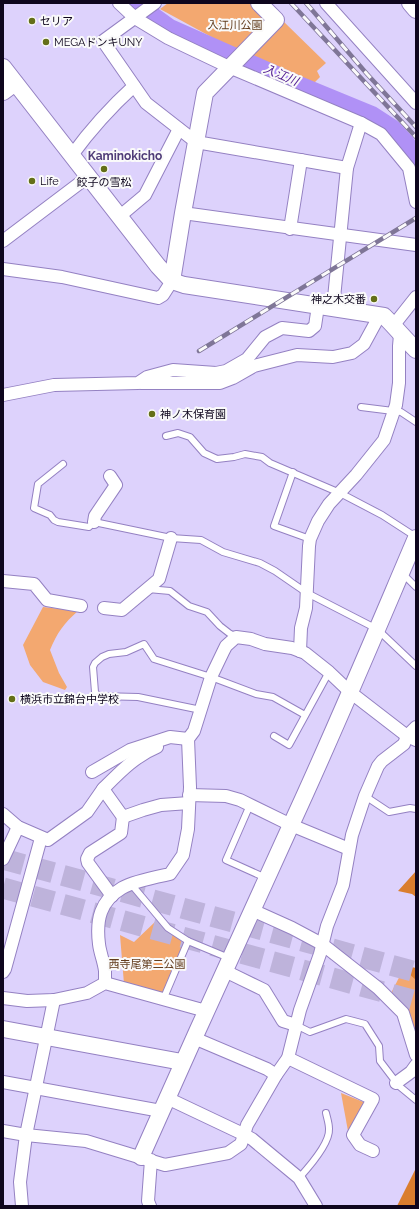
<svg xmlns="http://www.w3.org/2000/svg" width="419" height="1209" font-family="Raleway,'Noto Sans JP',sans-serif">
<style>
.green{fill:#f3a870}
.forest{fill:#da7e2e}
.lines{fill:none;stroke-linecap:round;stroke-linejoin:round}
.river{stroke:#b091f6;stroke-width:18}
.highway-tunnel{stroke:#beb3db;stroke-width:21;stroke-dasharray:21 10;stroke-linecap:butt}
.lane-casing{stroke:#9481c2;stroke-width:8}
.street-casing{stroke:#9481c2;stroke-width:14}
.secondary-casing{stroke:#9481c2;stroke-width:18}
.lane{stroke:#fff;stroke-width:6}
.street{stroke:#fff;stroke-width:12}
.secondary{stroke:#fff;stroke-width:16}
.rail-casing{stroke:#7f7697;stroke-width:4.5}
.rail{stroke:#fafafa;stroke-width:3;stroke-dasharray:9;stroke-linecap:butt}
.poi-dot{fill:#646f18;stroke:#fafafa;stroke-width:1.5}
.labels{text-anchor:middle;stroke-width:4;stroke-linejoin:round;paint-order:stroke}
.poi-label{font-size:11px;fill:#0e061d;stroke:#fafafa;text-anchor:start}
.park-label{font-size:11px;fill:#623c1d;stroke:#fafafa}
.water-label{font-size:12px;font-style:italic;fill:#4e198f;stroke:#fafafa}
.neighbourhood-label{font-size:12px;font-weight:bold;fill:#503d78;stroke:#fafafa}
</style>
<rect width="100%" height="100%" fill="#ddd2fc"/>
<g class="green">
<polygon points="168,3 253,3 267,19 239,52 160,9"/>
<polygon points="283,21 326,63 317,71 320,77 310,87 246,57"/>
<path d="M43,607L78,611C64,623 57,633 50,650L59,673L67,687L65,690L43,682L30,665L23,645Z"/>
<polygon points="156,921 184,943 162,997 124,984 120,935 134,942"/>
<polygon points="404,968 416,972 416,1037 390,995"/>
<polygon points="341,1093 366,1103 351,1132 348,1131"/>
</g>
<g class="forest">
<polygon points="416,871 416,897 412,894 398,891"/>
<polygon points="398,964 416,968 416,980"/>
<polygon points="416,1168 416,1206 397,1206"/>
</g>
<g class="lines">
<polyline class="river" points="135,3 170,28 299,85 372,115 392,128 406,143 416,160"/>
<g class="highway-tunnel">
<polyline points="3,859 416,972"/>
<polyline points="3,888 416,1001"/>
</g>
<defs>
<g id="lane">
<polyline points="361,407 401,412 416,422"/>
<polyline points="166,436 178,433 190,437 204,453 217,459 234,457 245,454 262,457 270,463 340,493 382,515 416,537"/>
<polyline points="63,464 38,484 34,508 50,515 54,520 58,522 89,527 94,522 171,538 201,540 223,552 260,563 275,571 307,593 377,629 416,666"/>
<polyline points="293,472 274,526 310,539"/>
<polyline points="403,574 416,587"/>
<polyline points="148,589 170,591 189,606 207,612 220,626 229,633 236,637"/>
<polyline points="201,710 138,697 98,696 95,692 93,667 95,663 102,657 109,654 126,652 144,644 154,659 211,677 256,694 273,697 305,715"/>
<polyline points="274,736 289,745 329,672"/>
<polyline points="365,796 389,812 410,808 416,809"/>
<polyline points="250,805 226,860 266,878"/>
<polyline points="131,884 168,928 188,941 229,958"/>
<polyline points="163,1000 188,941"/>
<polyline points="296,1025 310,1032 346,1019 365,1024 379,1046 380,1061 399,1086 416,1100"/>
<path d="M299,1178C309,1167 330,1143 329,1129C329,1123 327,1118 326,1113"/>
</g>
<g id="street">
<polyline points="119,3 135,18 168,38 229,67 361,123 381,134 409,168 416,202"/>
<polyline points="155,3 103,41 146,103 196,142 347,168"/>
<polyline points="326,3 416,103"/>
<path d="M72,155C91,129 111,107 134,86"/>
<polyline points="183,213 416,245"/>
<polyline points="120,216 145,195 179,129"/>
<polyline points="290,229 301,160"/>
<polyline points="3,241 89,176"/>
<polyline points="3,269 62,277 158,298 163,295 172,281"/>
<polyline points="333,308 347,168 361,123"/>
<polyline points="393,326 416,297"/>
<polyline points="141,383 220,383 233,378 254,366 297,355 333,357 352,353 364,344 376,322 377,315"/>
<polyline points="3,395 54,385 138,383 147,377 173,370 216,373 226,371 247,359 265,337 282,328 309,331 315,326 318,306"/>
<polyline points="94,522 95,516 116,485 110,476"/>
<polyline points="3,581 34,584 47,600 81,606"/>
<polyline points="104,608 122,610 159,579 171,538"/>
<polyline points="300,651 301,628 306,608 309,546 310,539 318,521 329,504 356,475 384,440 396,405 399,383 399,346 400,335"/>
<polyline points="92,772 130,750 170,737 188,739"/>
<path d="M103,789C119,773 135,756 157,747"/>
<polyline points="189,795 226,796 240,800 291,825 349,849"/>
<polyline points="3,814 18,827 48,840 87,812 103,789 123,817 143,810 161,805 189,803"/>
<polyline points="3,859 18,827"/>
<polyline points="112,896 88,863 87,859 90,853 121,833 123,817"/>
<polyline points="252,910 292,928 322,944 378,988 403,1013 416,1055"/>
<polyline points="225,971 264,990 283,1021 296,1025"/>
<polyline points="3,972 5,969 41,838"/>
<path d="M105,983C105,979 105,975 105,971C104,962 100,953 99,944C96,920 100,901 122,888C134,881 156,877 170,874L183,855L188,829L190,787L188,739L194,731L211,677L223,652L226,646L236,637L251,639L265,644L292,648L305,653L329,672L350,692L407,736L416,740"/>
<polyline points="3,998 27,1001 54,1000 87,993 105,983 206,1011"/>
<polyline points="194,1038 267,1069 276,1075"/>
<polyline points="288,1058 373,1099 353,1135 360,1145 373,1151"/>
<polyline points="3,1082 161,1111"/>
<polyline points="396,1083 411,1072 416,1065"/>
<polyline points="167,1098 243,1134 252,1139 299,1178 316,1206"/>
<polyline points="3,1131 26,1135 86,1141 165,1165 228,1153 241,1144 247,1125 276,1075 288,1058 300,1010 320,954 327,926 343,885 352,835 365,796 378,766 382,761 404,744 407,736 416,727"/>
<polyline points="22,1206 20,1182 26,1135 54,1000"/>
<polyline points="150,1206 148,1201 151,1160"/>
</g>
<g id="secondary">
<polyline points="410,3 416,10"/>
<path d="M3,67L158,266L172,281L184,285L384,316C395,327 405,339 416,350"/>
<polyline points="3,92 15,83"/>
<polyline points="172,281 183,213 205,93 276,20 259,3"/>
<polyline points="3,1029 182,1062"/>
<path d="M141,1157C190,1046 241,935 291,825C335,730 375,634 416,538"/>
</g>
</defs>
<use href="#lane" class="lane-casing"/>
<use href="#street" class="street-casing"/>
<use href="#secondary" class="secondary-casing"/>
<use href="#lane" class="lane"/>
<use href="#street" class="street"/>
<use href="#secondary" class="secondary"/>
<defs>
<g id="rail">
<polyline points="291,3 416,137"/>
<polyline points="306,3 367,74 416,127"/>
<polyline points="199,351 416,218"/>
</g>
</defs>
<use href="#rail" class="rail-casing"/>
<use href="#rail" class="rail"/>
</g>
<g class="poi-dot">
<circle cx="32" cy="21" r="4"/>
<circle cx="46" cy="42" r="4"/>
<circle cx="104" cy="169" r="4"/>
<circle cx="32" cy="181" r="4"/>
<circle cx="374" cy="299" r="4"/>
<circle cx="152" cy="414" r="4"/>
<circle cx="12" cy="699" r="4"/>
</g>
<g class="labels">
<g class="poi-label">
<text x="40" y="25">セリア</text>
<text x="54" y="46">MEGAドンキUNY</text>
<text x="40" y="185">Life</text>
<text x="104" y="186" text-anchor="middle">餃子の雪松</text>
<text x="366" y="303" text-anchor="end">神之木交番</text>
<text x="160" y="418">神ノ木保育園</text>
<text x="20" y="703">横浜市立錦台中学校</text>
</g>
<g class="park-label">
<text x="235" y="29">入江川公園</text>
<text x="147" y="968">西寺尾第二公園</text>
</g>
<g class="water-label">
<text transform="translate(281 75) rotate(23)" y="4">入江川</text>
</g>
<g class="neighbourhood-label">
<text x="125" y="160">Kaminokicho</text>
</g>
</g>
<rect width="419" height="1209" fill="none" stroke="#0e061d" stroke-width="8"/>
</svg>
